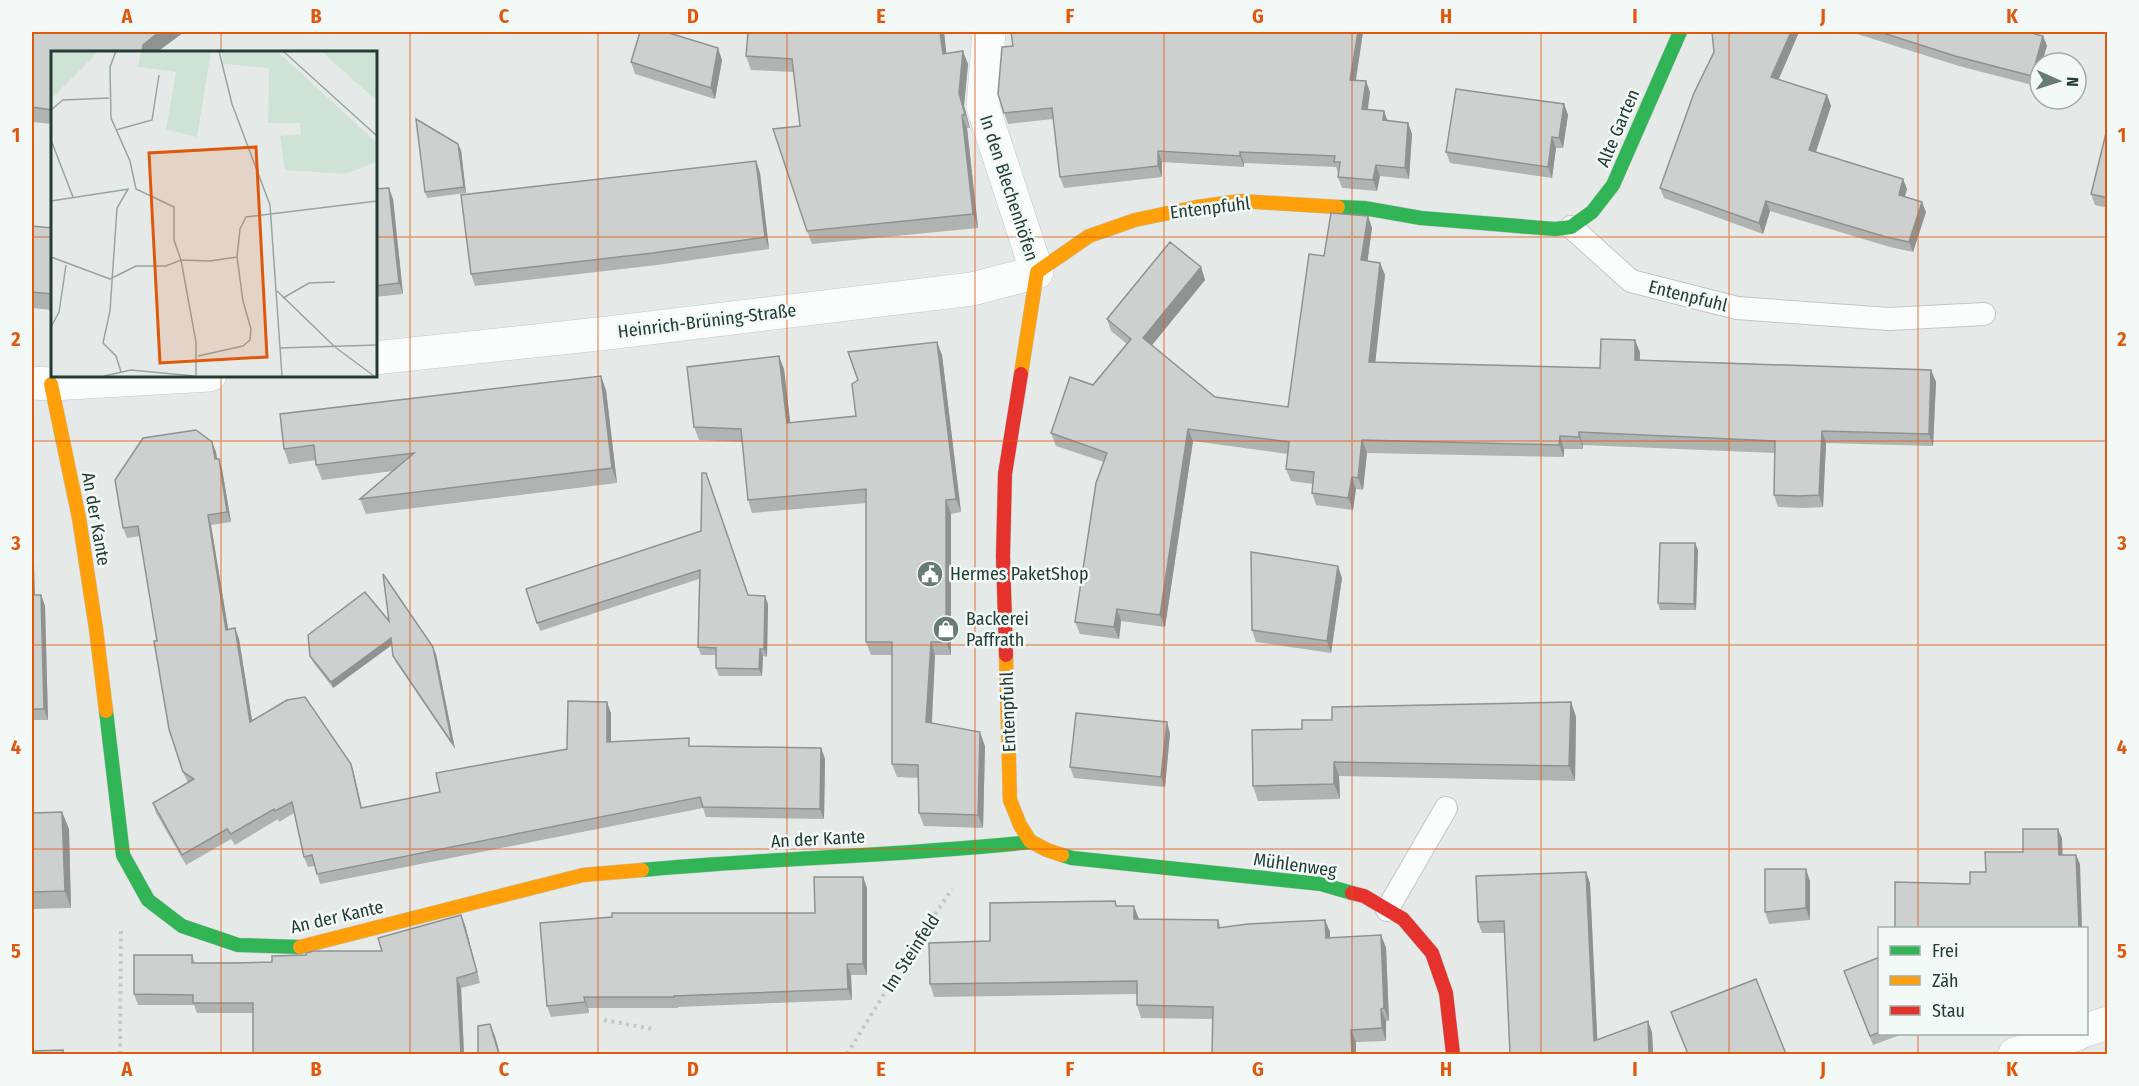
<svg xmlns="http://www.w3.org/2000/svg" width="2139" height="1086" font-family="'Fira Sans Condensed',sans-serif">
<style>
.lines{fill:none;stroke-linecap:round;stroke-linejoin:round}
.lane-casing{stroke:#c2c7c5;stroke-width:24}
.street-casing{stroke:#c2c7c5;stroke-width:34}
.fast-casing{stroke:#c0c8c5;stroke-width:15}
.slow-casing{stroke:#c0c8c5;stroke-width:15}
.jam-casing{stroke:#c0c8c5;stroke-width:15}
.path{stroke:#c2cac6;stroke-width:4;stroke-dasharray:3 4.5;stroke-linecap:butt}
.lane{stroke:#fbfcfc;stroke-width:22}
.street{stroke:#fbfcfc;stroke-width:33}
.fast{stroke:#30b455;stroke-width:14}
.slow{stroke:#ff9f0a;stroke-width:14}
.jam{stroke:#e5322d;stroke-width:14}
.wall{fill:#afb4b2}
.shaded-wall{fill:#8f9291}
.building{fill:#ccd1cf;stroke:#8f9291;stroke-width:1.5}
.grid{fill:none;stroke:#de580e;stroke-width:1.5;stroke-opacity:0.55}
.labels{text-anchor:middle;stroke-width:5;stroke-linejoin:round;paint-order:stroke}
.street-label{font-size:18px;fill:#233d36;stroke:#f3f9f6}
.poi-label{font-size:18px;fill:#233d36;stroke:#f3f9f6;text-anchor:start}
.inset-road{fill:none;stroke:#97a5a1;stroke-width:1.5}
.view{fill:#de580e;fill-opacity:0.15;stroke:#de580e;stroke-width:3}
.inset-edge{fill:none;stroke:#233d36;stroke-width:3}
.neatline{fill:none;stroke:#de580e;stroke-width:2}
.grid-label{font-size:20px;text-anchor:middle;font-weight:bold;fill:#de580e}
</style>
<rect width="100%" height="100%" fill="#e5eae8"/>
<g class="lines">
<defs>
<g id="lane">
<polyline points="1571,227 1631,281 1737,308 1889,319 1984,314"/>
<polyline points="1387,910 1446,808"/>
</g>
<g id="street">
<polyline points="375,358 608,333 972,289 1037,272 983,107 989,32"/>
<polyline points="32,383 51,384 210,375"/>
<polyline points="2086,1030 2108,1023"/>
<polyline points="2015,1054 2077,1034"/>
</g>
<g id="fast">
<polyline points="1338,207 1364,208 1421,218 1555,229 1571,227 1592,212 1613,185 1680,32"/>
<polyline points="106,711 123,855 148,900 182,926 238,945 300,947"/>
<polyline points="1062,855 1072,858 1321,884 1352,893"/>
<path d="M642,870C771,858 902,856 1031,842"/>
</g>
<g id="slow">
<polyline points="1021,374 1037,272 1089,236 1135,220 1197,207 1240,201 1338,207"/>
<polyline points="51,384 79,518 96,629 106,711"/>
<polyline points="1006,655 1010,800 1020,825 1030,841 1047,850 1062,855"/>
<polyline points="300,947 583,875 642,870"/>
</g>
<g id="jam">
<polyline points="1006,655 1003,556 1005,474 1021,374"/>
<polyline points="1352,893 1364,896 1403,919 1432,953 1446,993 1453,1054"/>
</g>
</defs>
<use href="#lane" class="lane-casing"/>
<use href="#street" class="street-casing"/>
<use href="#fast" class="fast-casing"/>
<use href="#slow" class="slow-casing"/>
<use href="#jam" class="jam-casing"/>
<g class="path">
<polyline points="604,1020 652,1029"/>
<polyline points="120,1054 121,929"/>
<polyline points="847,1054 913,947 952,889"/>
</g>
<use href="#lane" class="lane"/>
<use href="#street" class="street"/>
<use href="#fast" class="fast"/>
<use href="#slow" class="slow"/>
<use href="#jam" class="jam"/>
</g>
<g class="wall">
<polygon points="32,32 184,32 157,52 52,52 52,124 32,122"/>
<polygon points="748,32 944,32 946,54 968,64 964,106 970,128 967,128 978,228 812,244 807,231 800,126 794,72 751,70 746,56"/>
<polygon points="1011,32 1363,32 1356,80 1370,92 1368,109 1384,111 1387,121 1408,123 1412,134 1409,179 1380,176 1377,191 1342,188 1338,177 1338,173 1336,167 1244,163 1244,167 1162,162 1162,177 1064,188 1060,177 1053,119 1008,124 998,94 1013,46"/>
<polygon points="1712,32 1799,32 1778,80 1827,95 1831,106 1816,152 1903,179 1907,189 1905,197 1926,212 1913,252 1890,247 1770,211 1763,234 1664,198 1660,188 1714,52"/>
<polygon points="1851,32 2027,32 2043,36 2047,46 2040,63 2040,72 2036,86 1959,66"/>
<polygon points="722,60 715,99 635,74 631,62"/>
<polygon points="1564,104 1568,115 1563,148 1556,148 1552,178 1450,163 1446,152"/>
<polygon points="2108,125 2108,208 2095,205 2091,194"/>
<polygon points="461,150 466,193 427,198 425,192"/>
<polygon points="756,161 760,173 769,249 657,265 475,286 471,274"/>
<polygon points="375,189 393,199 403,294 375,297"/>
<polygon points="1368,216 1372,228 1367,261 1380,263 1385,275 1375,362 1600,368 1640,352 1640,360 1931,370 1936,382 1933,446 1826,443 1823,507 1803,508 1778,507 1774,495 1775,453 1583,445 1583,449 1564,449 1564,457 1367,453 1363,490 1356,489 1353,510 1316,505 1312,493 1313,484 1291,481 1286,469 1288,454 1193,441 1165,627 1121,621 1119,639 1080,634 1075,622 1104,462 1056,446 1051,433 1127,344 1111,331 1107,319 1201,267 1205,280 1152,345 1215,397 1288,407 1324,256"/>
<polygon points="32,226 52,228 52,310 32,308"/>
<polygon points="942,355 961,512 951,514 951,655 935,655 932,723 985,746 983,828 924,826 919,813 918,778 897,777 892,764 892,655 871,655 866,642 866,503 752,513 748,500 742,442 699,440 694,427 784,369 790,423 856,416"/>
<polygon points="606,390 617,483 366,514 360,499 393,471 322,480 316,465 316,460 289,464 284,449"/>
<polygon points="212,442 216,452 217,459 222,469 231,522 211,525 228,629 235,628 239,639 252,721 351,764 354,774 362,808 440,792 567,749 611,713 611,742 692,746 821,748 825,759 824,819 706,817 703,808 320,884 315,866 308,867 304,857 294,813 279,822 278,819 235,845 231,839 186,865 156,813 153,803 188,783 183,772 157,641 140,536 127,538 123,528"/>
<polygon points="32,492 35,595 41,595 45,606 48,720 32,720"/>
<polygon points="701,531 748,595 768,604 767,657 763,656 762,676 719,676 716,668 716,655 701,655 698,647 699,579 540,631 526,589"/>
<polygon points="1698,550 1696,610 1660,610 1658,603"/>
<polygon points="1342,578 1331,653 1256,642 1252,630"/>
<polygon points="389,621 436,654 455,749 396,662 393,656 392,645 333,688 313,662 310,656"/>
<polygon points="1571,702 1576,717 1575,781 1339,776 1340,799 1258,801 1253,786 1302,729 1332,720"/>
<polygon points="1170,733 1165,787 1074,778 1070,767"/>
<polygon points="62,812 69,829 71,908 32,909 32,813"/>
<polygon points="1586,872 1590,883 1597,1040 1652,1032 1653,1054 1510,1054 1505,933 1482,933 1478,922"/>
<polygon points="863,877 867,888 867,975 851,975 852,1000 678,1007 678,1008 588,1008 589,1013 551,1017 547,1006 815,913"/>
<polygon points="1810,881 1810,920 1769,924 1765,912"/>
<polygon points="1117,906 1139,919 1218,920 1221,928 1325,920 1330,932 1330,938 1381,935 1386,948 1389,1021 1386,1021 1386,1041 1356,1042 1356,1054 1212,1054 1213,1019 1141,1018 1137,1005 1137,994 934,997 930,984 990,941"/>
<polygon points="461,915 465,925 480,983 461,988 464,1054 253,1054 253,1013 197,1013 194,1005 138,1005 134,994 192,955 195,963 272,962 306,955 382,951"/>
<polygon points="1880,957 1880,1034 1903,1034 1873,1045 1844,971"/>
</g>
<g class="shaded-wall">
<polygon points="159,32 184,32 157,52 142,52 143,45"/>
<polygon points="940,32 944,32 948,67 943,54"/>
<polygon points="1358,32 1363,32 1354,91 1350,80"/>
<polygon points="1791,32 1799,32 1775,88 1771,77"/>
<polygon points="2043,36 2047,46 2042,63 2040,63 2040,72 2036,86 2032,76"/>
<polygon points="718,48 722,60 715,99 711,88"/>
<polygon points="963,51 968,64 964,106 970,128 965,115 959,93"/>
<polygon points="1366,81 1370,92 1366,120 1362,109"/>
<polygon points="1827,95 1831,106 1813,160 1809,150"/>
<polygon points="1564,104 1568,115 1563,148 1559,138"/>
<polygon points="1384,111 1388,122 1383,120"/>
<polygon points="962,115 967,128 978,228 973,214"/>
<polygon points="1408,123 1412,134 1409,179 1405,168"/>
<polygon points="1552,137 1556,148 1552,178 1548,167"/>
<polygon points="458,144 461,150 466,193 464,187"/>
<polygon points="1158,151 1162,162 1162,177 1158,166"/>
<polygon points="1240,152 1244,163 1244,167 1240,156"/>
<polygon points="756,161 760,173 769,249 765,237"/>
<polygon points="1376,165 1380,176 1377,191 1373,180"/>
<polygon points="1903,179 1907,189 1902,205 1899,195"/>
<polygon points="389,188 393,199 403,294 399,283"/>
<polygon points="1766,201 1770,211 1763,234 1759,223"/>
<polygon points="1922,202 1926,212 1913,252 1909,242"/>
<polygon points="1368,216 1372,228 1366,273 1361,260"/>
<polygon points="1380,263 1385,275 1374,374 1369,362"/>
<polygon points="1201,267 1205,280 1148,350 1143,338"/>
<polygon points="1635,340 1640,352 1639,372 1635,360"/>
<polygon points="937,342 942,355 961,512 956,499"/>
<polygon points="779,356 784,369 792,437 787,423"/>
<polygon points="1931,370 1936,382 1933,446 1929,434"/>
<polygon points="601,376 606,390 617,483 612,468"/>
<polygon points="1188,429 1193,441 1165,627 1160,615"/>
<polygon points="1822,431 1826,443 1823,507 1819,495"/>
<polygon points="1579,432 1583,445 1583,449 1579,437"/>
<polygon points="1560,436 1564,449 1564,457 1559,445"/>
<polygon points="1362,440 1367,453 1363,490 1358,478"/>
<polygon points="212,442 216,452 219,469 215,459"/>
<polygon points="219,459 222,469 231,522 227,512"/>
<polygon points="1352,477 1356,489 1353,510 1348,498"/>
<polygon points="32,492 32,494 35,607 32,597"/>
<polygon points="946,500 951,514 951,655 946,642"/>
<polygon points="208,515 211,525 230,640 226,630"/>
<polygon points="1695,543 1698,550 1696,610 1694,604"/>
<polygon points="1338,566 1342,578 1331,653 1327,641"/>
<polygon points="41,595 45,606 48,720 44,709"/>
<polygon points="765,596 768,604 767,657 764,649"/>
<polygon points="1117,609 1121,621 1119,639 1114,627"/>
<polygon points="235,628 239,639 254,733 250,722"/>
<polygon points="391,638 393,644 333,688 331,682"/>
<polygon points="931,642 935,655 931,736 926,722"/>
<polygon points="433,647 436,654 455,749 452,743"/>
<polygon points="760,649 763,656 762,676 759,669"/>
<polygon points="607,702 611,713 611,752 607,742"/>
<polygon points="1571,702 1576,717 1575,781 1569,766"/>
<polygon points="1167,722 1170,733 1165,787 1161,777"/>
<polygon points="980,732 985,746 983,828 978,815"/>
<polygon points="821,748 825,759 824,819 820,809"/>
<polygon points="1334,762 1339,776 1340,799 1334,784"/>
<polygon points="351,764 354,774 364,819 361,808"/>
<polygon points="62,812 69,829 71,908 65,891"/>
<polygon points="2058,829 2062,838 2063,864 2059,855"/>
<polygon points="2076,855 2080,864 2082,928 2079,928"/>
<polygon points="1806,869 1810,881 1810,920 1806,908"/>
<polygon points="1586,872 1590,883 1598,1053 1594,1041"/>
<polygon points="863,877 867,888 867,975 863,964"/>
<polygon points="1134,906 1139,919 1134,919"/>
<polygon points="461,915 465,925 480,983 477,972"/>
<polygon points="1325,920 1330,932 1330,950 1326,938"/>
<polygon points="1381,935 1386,948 1389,1021 1384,1008"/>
<polygon points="847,964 851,975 852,1000 848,989"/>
<polygon points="457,978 461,988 464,1054 461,1054"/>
<polygon points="584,997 588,1008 589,1013 585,1002"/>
<polygon points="1381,1009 1386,1021 1386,1041 1382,1028"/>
<polygon points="1648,1021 1652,1032 1653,1054 1649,1054"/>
<polygon points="490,1024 495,1036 500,1054 499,1054"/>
<polygon points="1351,1030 1356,1042 1356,1054 1352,1054"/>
</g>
<g class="building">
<polygon points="32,32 159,32 143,45 142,52 52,52 52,110 32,107"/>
<polygon points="640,32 666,32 718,48 711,88 631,62"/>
<polygon points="748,32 940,32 943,54 963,51 959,93 965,115 962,115 973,214 807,231 773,129 800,126 792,59 746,56"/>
<polygon points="1011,32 1358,32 1350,80 1366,81 1362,109 1384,111 1383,120 1408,123 1405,168 1376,165 1373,180 1338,177 1340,162 1334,162 1335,156 1240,152 1240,156 1158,151 1158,166 1060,177 1052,108 1004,113 998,94 1002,47 1013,46"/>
<polygon points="1712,32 1791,32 1771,77 1827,95 1809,150 1903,179 1899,195 1922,202 1909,242 1886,237 1766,201 1759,223 1660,188 1694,93 1714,52"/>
<polygon points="1880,32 2027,32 2043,36 2032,76 1955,56"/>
<polygon points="1456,89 1564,104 1559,138 1552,137 1548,167 1446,152"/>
<polygon points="416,119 458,144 464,187 425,192"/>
<polygon points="2108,125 2108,198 2091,194"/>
<polygon points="756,161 765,237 653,253 471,274 461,195"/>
<polygon points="389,188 399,283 375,286 375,189"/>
<polygon points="1331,213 1368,216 1361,260 1380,263 1369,362 1600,368 1601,339 1635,340 1635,360 1931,370 1929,434 1822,431 1819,495 1799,496 1774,495 1775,441 1579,432 1579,437 1560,436 1559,445 1362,440 1358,478 1352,477 1348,498 1312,493 1314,472 1286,469 1289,442 1188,429 1160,615 1117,609 1114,627 1075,622 1096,483 1107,453 1051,433 1070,377 1093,385 1131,339 1107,319 1170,242 1201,267 1143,338 1215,397 1288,407 1309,254 1324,256"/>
<polygon points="32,226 52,228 52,294 32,292"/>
<polygon points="937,342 956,499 946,500 946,642 931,642 926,722 980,732 978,815 919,813 918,765 892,764 892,642 866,642 866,489 748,500 741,429 694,427 687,367 779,356 787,423 856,416 852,384 858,380 848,352"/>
<polygon points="601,376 612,468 360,499 414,453 316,465 314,445 284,449 280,414"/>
<polygon points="196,430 212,442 215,459 219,459 227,512 208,515 226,630 235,628 250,722 287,700 305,697 351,764 361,808 440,792 436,773 567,749 568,701 607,702 607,742 689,738 689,746 821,748 820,809 703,807 700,797 317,874 312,855 304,857 292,802 275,811 274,809 231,834 227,829 182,855 153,803 194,779 183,772 169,729 154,641 157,641 138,526 123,528 115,480 143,438"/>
<polygon points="702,473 706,473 748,595 765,596 764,649 760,649 759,669 716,668 716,648 698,647 700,570 537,623 526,589 701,531"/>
<polygon points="1660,543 1695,543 1694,604 1658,603"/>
<polygon points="1251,552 1338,566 1327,641 1252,630"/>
<polygon points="383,574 433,647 452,743 393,656 391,638 331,682 310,656 308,635 365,592 389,621"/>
<polygon points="32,595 41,595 44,709 32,709"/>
<polygon points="1571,702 1569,766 1334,762 1334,784 1253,786 1252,730 1302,729 1302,720 1332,720 1332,707"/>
<polygon points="1076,713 1167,722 1161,777 1070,767"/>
<polygon points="62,812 65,891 32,892 32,813"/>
<polygon points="2023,829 2058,829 2059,855 2076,855 2079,928 1895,928 1895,882 1970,884 1970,872 1986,872 1985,852 2023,852"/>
<polygon points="1765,869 1806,869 1806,908 1765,912"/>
<polygon points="1586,872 1594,1041 1648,1021 1649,1054 1510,1054 1504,921 1478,922 1476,876"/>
<polygon points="814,877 863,877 863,964 847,964 848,989 674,996 674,997 584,997 585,1002 547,1006 540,923 612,917 612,913 815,913"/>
<polygon points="1115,901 1116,906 1134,906 1134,919 1218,920 1218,928 1248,924 1325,920 1326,938 1381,935 1384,1008 1381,1009 1382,1028 1351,1030 1352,1054 1212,1054 1213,1007 1137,1005 1137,981 930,984 929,943 990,941 990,903"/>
<polygon points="461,915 477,972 457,978 461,1054 253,1054 253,1003 193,1003 193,995 134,994 134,955 192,955 192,963 232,963 272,962 272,956 306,955 306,953 314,951 382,951 378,938"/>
<polygon points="1880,957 1880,1032 1870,1036 1844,971"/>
<polygon points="1756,979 1786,1054 1688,1054 1671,1012"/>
<polygon points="490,1024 499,1054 478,1054 478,1026"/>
<polygon points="63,1050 63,1054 32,1054 32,1051"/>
</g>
<path class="grid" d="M221,32V52M410,32V1054M598,32V1054M787,32V1054M975,32V1054M1164,32V1054M1352,32V1054M1541,32V1054M1729,32V1054M1918,32V928M32,237H52M375,237H2108M221,375V1054M32,441H2108M32,645H2108M32,849H2108M1918,1034V1054"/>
<defs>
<symbol id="civic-disc" viewBox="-11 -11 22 22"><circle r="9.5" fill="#677a74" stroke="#f3f9f6"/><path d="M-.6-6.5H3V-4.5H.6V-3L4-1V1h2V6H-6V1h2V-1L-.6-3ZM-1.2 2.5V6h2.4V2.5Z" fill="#fff"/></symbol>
<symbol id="shop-disc" viewBox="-11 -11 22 22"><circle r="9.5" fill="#677a74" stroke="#f3f9f6"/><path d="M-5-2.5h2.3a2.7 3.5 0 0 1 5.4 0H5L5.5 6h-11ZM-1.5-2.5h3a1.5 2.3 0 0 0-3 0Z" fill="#fff"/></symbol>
</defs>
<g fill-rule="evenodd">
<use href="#civic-disc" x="915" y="559" width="30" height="30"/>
<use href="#shop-disc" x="931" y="614" width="30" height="30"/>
</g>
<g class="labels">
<g class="street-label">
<text transform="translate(1618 128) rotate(-67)" y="6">Alte Garten</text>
<text transform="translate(1009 188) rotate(72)" y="6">In den Blechenhöfen</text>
<text transform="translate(1210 208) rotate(-7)" y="6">Entenpfuhl</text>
<text transform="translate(1688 296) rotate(14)" y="6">Entenpfuhl</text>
<text transform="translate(707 321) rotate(-7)" y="6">Heinrich-Brüning-Straße</text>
<text transform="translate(96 519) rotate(80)" y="6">An der Kante</text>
<text transform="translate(1008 712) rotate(-92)" y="6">Entenpfuhl</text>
<text transform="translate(818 839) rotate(-3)" y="6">An der Kante</text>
<text transform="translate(1295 865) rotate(8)" y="6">Mühlenweg</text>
<text transform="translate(337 917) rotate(-13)" y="6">An der Kante</text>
<text transform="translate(911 953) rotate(-57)" y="6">Im Steinfeld</text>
</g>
<g class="poi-label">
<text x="950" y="580">Hermes PaketShop</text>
<text x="966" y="625">Backerei<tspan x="966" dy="21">Paffrath</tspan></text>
</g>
</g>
<g transform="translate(51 51)">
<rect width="326" height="326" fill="#e5eae8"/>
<path d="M0,0H48L0,48ZM90,0H160L146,86L115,78L125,21L87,16ZM171,0H226L325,91V111L294,123L234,119L229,85L250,83L249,72H217L218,17L172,13ZM270,0H325V49Z" fill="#cee3d5"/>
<path class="inset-road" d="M65,0L59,16L60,67L79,110L85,138L123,156V189L130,209L159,210L186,206M168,0L181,53L219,154L231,325M232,0L326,85M0,59L12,49L58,47M65,79L101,69L108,24M0,89L22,146M0,150L78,138M0,206L59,228M59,228L85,215H115L130,209L145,291V325M226,240L284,296L323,325M232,247L258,232L284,231M0,276L8,261L15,214M229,297L326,294M147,305L192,295L199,289L200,278L192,250L186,206L189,178L195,166L326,150M70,321L65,305L52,292L59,260L66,157L77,138M53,325L80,319L143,325"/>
<path class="view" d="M205,96L216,306L109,312L98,102Z"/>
<rect width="326" height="326" class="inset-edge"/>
</g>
<rect width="2139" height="1086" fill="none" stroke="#f3f9f6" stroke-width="66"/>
<rect x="1878" y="927" width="210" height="108" fill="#f3f9f6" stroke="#a0aea9" stroke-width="1.5"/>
<rect x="1890" y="946" width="30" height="9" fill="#30b455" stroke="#a0aea9" stroke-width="1.5"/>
<text x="1932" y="957" font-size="18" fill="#233d36">Frei</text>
<rect x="1890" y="976" width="30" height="9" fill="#ff9f0a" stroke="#a0aea9" stroke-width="1.5"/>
<text x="1932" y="987" font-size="18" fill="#233d36">Zäh</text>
<rect x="1890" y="1006" width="30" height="9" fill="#e5322d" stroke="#a0aea9" stroke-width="1.5"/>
<text x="1932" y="1017" font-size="18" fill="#233d36">Stau</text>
<g transform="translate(2058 81) rotate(93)"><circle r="28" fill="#f3f9f6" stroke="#a0aea9" stroke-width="1.5"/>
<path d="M0-4.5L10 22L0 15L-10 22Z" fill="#677a74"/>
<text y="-9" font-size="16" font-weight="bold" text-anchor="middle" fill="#233d36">N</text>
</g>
<rect x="33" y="33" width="2073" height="1020" class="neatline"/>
<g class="grid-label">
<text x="127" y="23">A</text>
<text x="316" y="23">B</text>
<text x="504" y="23">C</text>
<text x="693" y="23">D</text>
<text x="881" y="23">E</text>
<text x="1070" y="23">F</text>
<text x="1258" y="23">G</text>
<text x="1446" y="23">H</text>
<text x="1635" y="23">I</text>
<text x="1823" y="23">J</text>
<text x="2012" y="23">K</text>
<text x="16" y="142">1</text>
<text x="2122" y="142">1</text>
<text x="16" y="346">2</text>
<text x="2122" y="346">2</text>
<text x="16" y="550">3</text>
<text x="2122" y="550">3</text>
<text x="16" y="754">4</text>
<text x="2122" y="754">4</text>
<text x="16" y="958">5</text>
<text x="2122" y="958">5</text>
<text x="127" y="1076">A</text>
<text x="316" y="1076">B</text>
<text x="504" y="1076">C</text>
<text x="693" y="1076">D</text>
<text x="881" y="1076">E</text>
<text x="1070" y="1076">F</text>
<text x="1258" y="1076">G</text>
<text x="1446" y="1076">H</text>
<text x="1635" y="1076">I</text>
<text x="1823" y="1076">J</text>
<text x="2012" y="1076">K</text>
</g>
</svg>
